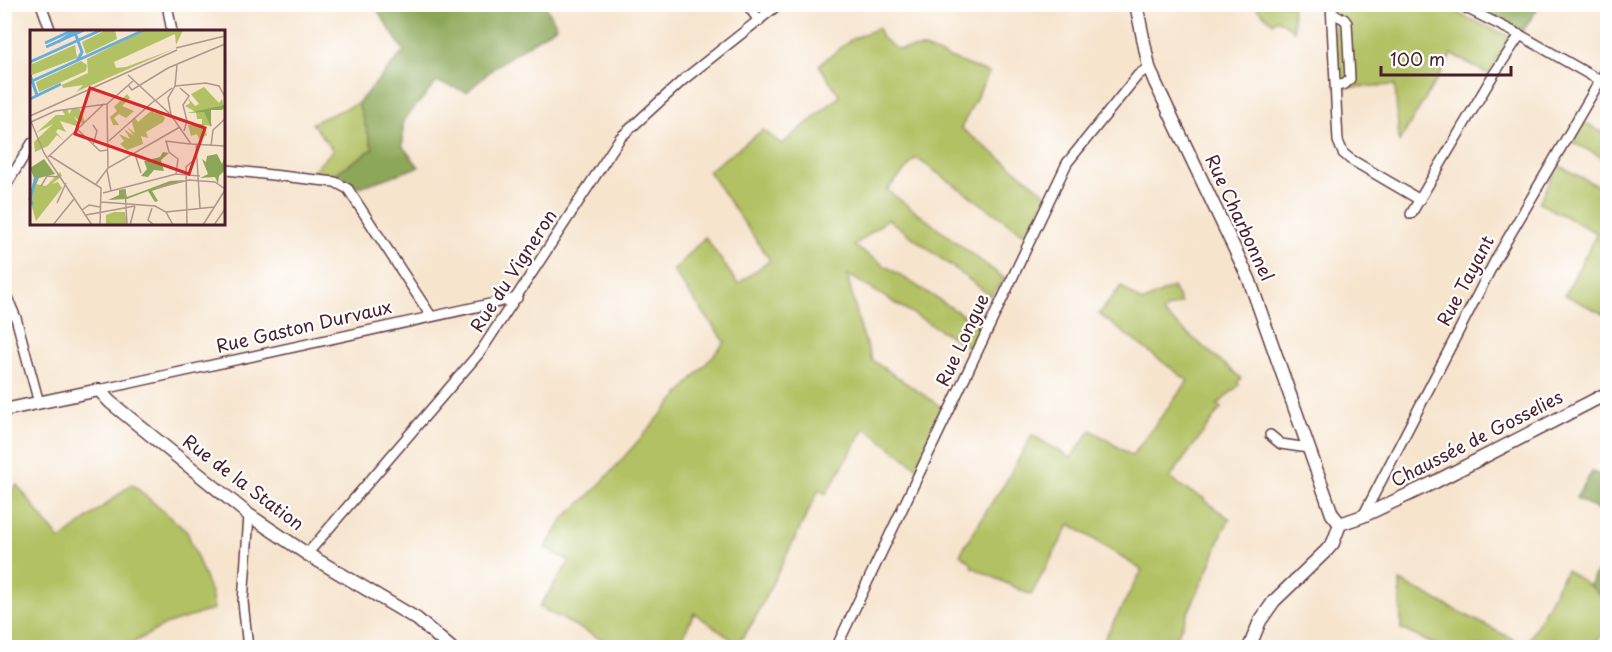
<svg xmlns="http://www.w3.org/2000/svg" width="1612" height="652" font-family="'Playpen Sans',sans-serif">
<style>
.green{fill:#b2c163;stroke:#7e7047;stroke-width:1.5}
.forest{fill:#8da759;stroke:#6c6342;stroke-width:1.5}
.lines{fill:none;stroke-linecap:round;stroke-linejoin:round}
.street-casing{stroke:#643d43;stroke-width:12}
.secondary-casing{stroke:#643d43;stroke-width:15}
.street{stroke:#fff;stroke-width:9}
.secondary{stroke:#fff;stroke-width:12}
.labels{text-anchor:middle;stroke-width:4.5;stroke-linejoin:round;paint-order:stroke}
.street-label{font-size:18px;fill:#4a1f2b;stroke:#fff}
.inset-river{fill:none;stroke:#66addc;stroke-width:3}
.inset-road{fill:none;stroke:#b1958c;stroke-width:1.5}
.view{fill:#d62828;fill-opacity:0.15;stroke:#d62828;stroke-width:3}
.inset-edge{fill:none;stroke:#4a1f2b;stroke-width:3}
</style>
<rect width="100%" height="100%" fill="#fff"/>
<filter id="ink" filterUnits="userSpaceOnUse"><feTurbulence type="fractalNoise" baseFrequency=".0167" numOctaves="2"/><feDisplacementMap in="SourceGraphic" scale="12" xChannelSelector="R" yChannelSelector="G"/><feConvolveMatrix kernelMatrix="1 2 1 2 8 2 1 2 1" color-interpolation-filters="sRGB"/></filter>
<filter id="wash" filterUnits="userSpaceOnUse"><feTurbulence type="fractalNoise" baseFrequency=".008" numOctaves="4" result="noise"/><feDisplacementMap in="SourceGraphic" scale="24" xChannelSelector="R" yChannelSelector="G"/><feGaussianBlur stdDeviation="1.35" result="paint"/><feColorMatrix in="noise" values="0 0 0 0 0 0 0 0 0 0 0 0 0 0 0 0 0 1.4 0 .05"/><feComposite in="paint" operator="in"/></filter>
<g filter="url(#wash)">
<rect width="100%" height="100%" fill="#f6e4cd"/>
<g class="green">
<polygon points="1253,5 1292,5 1294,31 1277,19 1273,23"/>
<polygon points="1331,5 1439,5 1507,35 1508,42 1488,74 1452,54 1399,142 1395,85 1336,88"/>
<polygon points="878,28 882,38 897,49 924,48 989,73 961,128 1043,191 1046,198 1027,236 916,158 887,190 1005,279 991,296 888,219 854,246 980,326 970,348 847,274 861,330 872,360 946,410 918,468 865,428 826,494 819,490 753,622 738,644 694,613 678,647 616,647 539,607 570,561 545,548 564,518 596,489 725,342 673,271 705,237 738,284 770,260 708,171 763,130 782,144 840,96 819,65 852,39"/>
<polygon points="358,103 373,149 336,173 306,179 333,150 312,123"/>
<polygon points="1579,123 1589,125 1607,135 1607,160 1566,139"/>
<polygon points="1558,165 1607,191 1607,316 1565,295 1597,233 1539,203"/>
<polygon points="1121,286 1142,302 1173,287 1181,303 1168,308 1163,313 1241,378 1238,382 1239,385 1217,405 1221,408 1170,478 1189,491 1204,498 1204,500 1230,519 1222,533 1212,561 1172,647 1100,647 1142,570 1070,524 1031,595 972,567 971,563 960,554 994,499 1004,485 1032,435 1071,458 1091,430 1132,456 1188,381 1099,314"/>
<polygon points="132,484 187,532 211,593 214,609 165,625 125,647 5,647 5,498 17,485 60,540"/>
<polygon points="1566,570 1589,585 1600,595 1607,590 1607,630 1590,647 1439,647 1401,629 1400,581 1526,646"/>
</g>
<g class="forest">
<polygon points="374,5 545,5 557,26 496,66 467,92 437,82 403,121 403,147 419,167 360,187 336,173 373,149 358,103 404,51"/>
<polygon points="1456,5 1540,5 1520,35"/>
<polygon points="1606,468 1608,469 1607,515 1576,498 1592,472 1603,476"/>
<polygon points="1607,554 1607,590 1600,595 1589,585"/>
</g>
</g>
<g filter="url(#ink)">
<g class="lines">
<defs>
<g id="street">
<polyline points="41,4 51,32"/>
<polyline points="167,4 172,32"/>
<polyline points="747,4 759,21"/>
<polyline points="1331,4 1338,141 1343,153 1350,159 1420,200"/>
<polyline points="1458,4 1520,35 1599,80"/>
<polyline points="1332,13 1344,19 1347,23 1350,79 1345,84 1336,86"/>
<polyline points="224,168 227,170 335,182 348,189 431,316"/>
<polyline points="4,189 32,143"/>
<polyline points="1411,214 1492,77 1520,35"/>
<polyline points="4,290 16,318 39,403"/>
<polyline points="99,390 517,298"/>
<polyline points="1270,435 1281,444 1308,448"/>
<polyline points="1363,516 1497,257 1608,67"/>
<polyline points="307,554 481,351 620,138 683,80 779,4"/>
<polyline points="248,648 243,602 249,515"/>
<polyline points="836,648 1067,163 1138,75 1149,67"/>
</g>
<g id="secondary">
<polyline points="1136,4 1149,67 1155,82 1249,279 1332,514 1340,524"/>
<polyline points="4,410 99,390 110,402 249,515 307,554 417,619 451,648"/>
<polyline points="1340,524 1363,516 1435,482 1608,393"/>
<polyline points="1249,648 1260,621 1274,601 1327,550 1333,543 1340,524"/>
</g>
</defs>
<use href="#street" class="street-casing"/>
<use href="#secondary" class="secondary-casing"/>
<use href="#street" class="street"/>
<use href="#secondary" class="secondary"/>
</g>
</g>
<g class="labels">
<g class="street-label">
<text transform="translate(1239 218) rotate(65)" y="6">Rue Charbonnel</text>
<text transform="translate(514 271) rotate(-57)" y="6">Rue du Vigneron</text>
<text transform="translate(1466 281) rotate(-62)" y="6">Rue Tayant</text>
<text transform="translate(304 327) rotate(-13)" y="6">Rue Gaston Durvaux</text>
<text transform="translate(963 340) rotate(-65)" y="6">Rue Longue</text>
<text transform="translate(1477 439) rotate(-27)" y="6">Chaussée de Gosselies</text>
<text transform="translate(243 483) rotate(37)" y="6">Rue de la Station</text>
</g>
</g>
<g transform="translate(30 30)">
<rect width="195" height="195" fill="#f6e4cd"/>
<path d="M76,0H85L87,9L56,24L52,12ZM114,0H153L146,15L145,4L84,32L86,38L96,37L144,19L46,62L53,55L33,58L32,55L58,43L57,29ZM45,15L47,28L2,45V34ZM51,31L57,35L56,41L9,62L6,52ZM174,57L189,73L192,69L195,83L192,76L178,80L182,96L174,95L177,105L169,109L167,104L161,106L158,95L172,94V89H167L166,82L155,76L160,73L158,68L165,76L169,74L161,64ZM97,64L100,68L92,76L104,81L96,88L89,84L84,88L89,95H83L80,87L87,81L84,77ZM42,79H50L55,92L52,94L44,86L50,97L30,91L36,102L28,99L26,102L34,111L27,105L18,116L5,122L4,112L23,94L6,103L26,85H35L32,80H38L39,84ZM122,80L125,83L128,80L135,88L133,92L116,102L118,108L111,106L113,114L97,120L90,114L94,111L89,104L100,109L94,99L104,106L97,97L105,103L102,92L105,88L108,92ZM30,142L32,146L22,154L28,152L32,158L6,191L0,170L5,154L16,156ZM84,182H95L97,194L76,195V185Z" fill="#b2c163"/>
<path d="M195,75L192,80H181V97L174,82L157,83ZM133,122L139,123L131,130L134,141L124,140L118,147L111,146L117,139L114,131L130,127ZM187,124L192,134L195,126V140L189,146L188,154L185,147L170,148L178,144L172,129L176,132L177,126ZM14,129L25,144L9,148L0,168L4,148L0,138ZM155,150L122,161L128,171L125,172L118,161L97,169L78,170L89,165V160L95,159L97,167L140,151Z" fill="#8da759"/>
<path class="inset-river" d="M44,0L52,22L47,31M28,12L47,0M15,13L43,0M16,17L54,0M0,32L71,0M0,45L7,65M0,52L114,0M0,69L31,54M3,175L0,169L6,147"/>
<path class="inset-road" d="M146,18L195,6M98,45L141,85L161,114L195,116M98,55L102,60L138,38L195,14M145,56L176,53L189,56L195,67M150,58L159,66L153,75L157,91L154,101M126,70L142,58M77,74L78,138M141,85L138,68L145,56L147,35M0,86L147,20M0,89L14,123M1,92L25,81L77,74L103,51M63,95L67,101L63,115M47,99L70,121L78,120M79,111L125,70M135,111L160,114M136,111L139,122L148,129L146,144M166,114L170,178M181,116L183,100L195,89M14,123L62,195M105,124L111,143M20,126L71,158L70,195M18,127L74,74M77,140L81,161M66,154L78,138L150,97M11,156L17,146L29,147M126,158L159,150L185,152L195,159M95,159L97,195M73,163L146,144L170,146M71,172L125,176L136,182L143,195M27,173L36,153M122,178L118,190L124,195M52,180L59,175L70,177M136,182L184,177M56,185L105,176M23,195L44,169M100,195L105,176M157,195L156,137L167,127M173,195L195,160M184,195L195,179"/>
<path class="view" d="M60,58L175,98L159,144L45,104Z"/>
<rect width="195" height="195" class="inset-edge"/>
</g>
<rect width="1612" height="652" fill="none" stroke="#fff" stroke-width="24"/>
<path d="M1381 66v9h130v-9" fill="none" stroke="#4a1f2b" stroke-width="3"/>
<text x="1390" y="66" font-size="18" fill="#4a1f2b" stroke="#ffffff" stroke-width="4.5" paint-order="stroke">100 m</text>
</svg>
